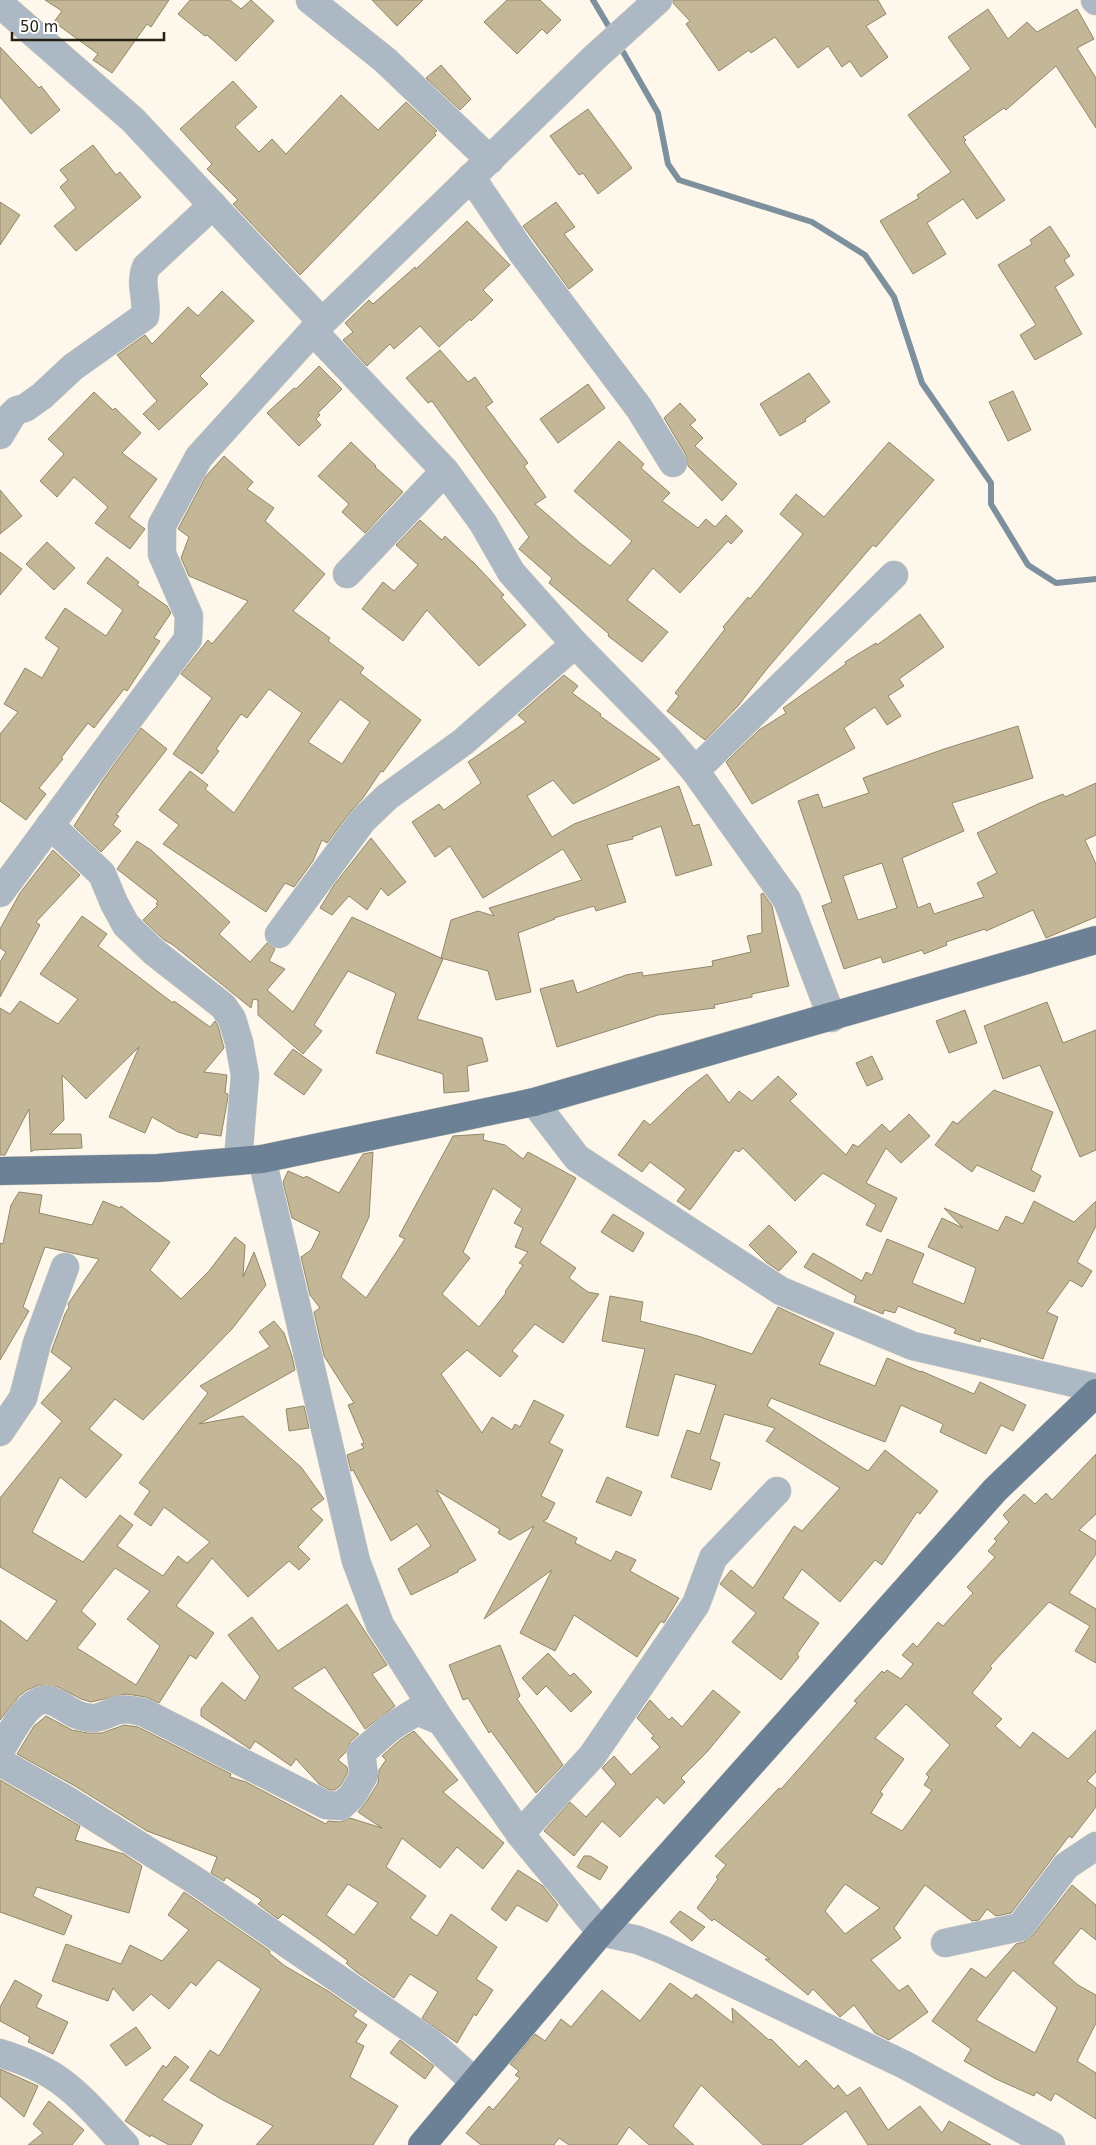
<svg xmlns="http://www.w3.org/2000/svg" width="1096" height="2145" font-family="'DejaVu Sans',sans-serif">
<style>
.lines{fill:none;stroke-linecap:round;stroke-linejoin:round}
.stream{stroke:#7e909d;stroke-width:6}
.building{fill:#c3b797;stroke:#938769;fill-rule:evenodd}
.minor-casing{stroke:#d6d1c4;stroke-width:29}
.major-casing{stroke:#d6d1c4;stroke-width:29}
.minor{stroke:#acb8c3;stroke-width:28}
.major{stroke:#6c8195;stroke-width:28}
</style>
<rect width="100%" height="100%" fill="#fdf8eb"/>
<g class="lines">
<g class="stream">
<polyline points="593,0 612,32"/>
<polyline points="618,43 658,113 668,164 679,180 812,222 865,255 894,297 922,383 991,483 991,504 1028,565 1056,583 1096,579"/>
</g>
</g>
<g class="building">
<polygon points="45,0 169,0 151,27 147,24 112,73 93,60 98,54 54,22 62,11"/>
<polygon points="190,0 230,0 241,9 251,0 274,21 236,61 207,35 205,36 178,14"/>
<polygon points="372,0 423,0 397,26"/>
<polygon points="507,0 540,0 561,20 547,34 542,29 517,54 484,22"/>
<polygon points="673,0 878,0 886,14 866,26 888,57 861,77 850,61 842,67 828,46 798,68 775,37 751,53 749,50 719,71 686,24 690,21 673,3"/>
<polygon points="988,9 1008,39 1027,22 1037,32 1077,9 1094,39 1077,48 1096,78 1096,128 1056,66 1006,110 1004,108 963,137 966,140 964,142 1005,200 977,219 963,199 927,223 946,254 913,274 880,221 919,198 917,195 951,172 908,115 971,69 948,37"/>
<polygon points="0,47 39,88 41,86 60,110 31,134 0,97"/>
<polygon points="441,65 471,99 460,110 426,78"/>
<polygon points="233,81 257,107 235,127 259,152 272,139 286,154 341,95 378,130 406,102 437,131 434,133 436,135 300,275 233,204 238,200 207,169 212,164 180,129"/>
<polygon points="588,109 632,168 598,194 583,173 579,175 550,136"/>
<polygon points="93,145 116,175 120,172 141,197 76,251 54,226 76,208 60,187 68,180 60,170"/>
<polygon points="0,202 20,215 0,245"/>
<polygon points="556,202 575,227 564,234 593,270 569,289 523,226"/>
<polygon points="467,221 510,265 483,290 493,300 471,321 470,319 439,347 420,326 394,349 390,344 367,366 343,340 353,332 345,323 369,300 373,304 415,267 416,269"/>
<polygon points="1050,226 1070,256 1064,260 1074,275 1055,287 1082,334 1035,360 1020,335 1036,325 998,265 1032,244 1030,240"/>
<polygon points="222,291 254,321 200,376 208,384 159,430 143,414 157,401 117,355 145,335 152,344 188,307 198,316"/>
<polygon points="440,350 468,382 475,377 493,402 486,407 528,463 524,466 546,497 535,504 580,543 610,566 632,541 574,491 619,441 644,464 641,468 670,493 662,501 698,528 706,519 715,527 726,515 743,531 731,544 728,541 680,593 653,568 627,600 668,632 642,662 608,636 609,634 549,583 552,578 519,549 529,537 432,401 428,403 406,378"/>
<polygon points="319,366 342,389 318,413 320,415 316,419 321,425 299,446 267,413 294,388 296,389"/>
<polygon points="809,373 830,402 805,419 806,421 780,436 760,404"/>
<polygon points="588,384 605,408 558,443 540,419"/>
<polygon points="1013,391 1031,430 1008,441 989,402"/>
<polygon points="94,392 113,410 115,408 141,433 122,453 157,479 129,517 145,529 130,549 95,523 108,507 74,477 57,497 40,481 64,454 48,439"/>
<polygon points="680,403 696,420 690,425 703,438 695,446 737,484 722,501 688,466 686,455 664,418"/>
<polygon points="351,442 376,466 375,467 403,492 365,533 342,512 349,504 318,476"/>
<polygon points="889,442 934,480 876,547 873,545 828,597 766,670 738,706 705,740 667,711 679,696 675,693 725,629 723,627 748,597 750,599 803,534 780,514 796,494 824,517"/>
<path d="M224,456L253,482L247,489L274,508L265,521L325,574L293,611L330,638L328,641L364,668L360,673L421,720L383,772L381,771L363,798L351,811L327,843L322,840L313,861L294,887L285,883L266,912L163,844L179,825L159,810L190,771L208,785L205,789L234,813L302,713L269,689L247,718L241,714L216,749L219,751L202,774L173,754L212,698L181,674L208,640L212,644L248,601L189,576L181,558L189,537L178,529L206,476ZM340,699L370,722L342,764L308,742Z"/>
<polygon points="0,490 22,516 0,534"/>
<polygon points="420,520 442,540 445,536 476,565 504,595 501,597 526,625 479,666 427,610 403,641 362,609 383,582 394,591 418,565 396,545"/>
<polygon points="47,542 75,568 54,590 26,564"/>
<polygon points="0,552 22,569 0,595"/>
<polygon points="107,557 139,582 137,585 167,606 171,613 154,638 160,641 127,691 124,689 94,728 88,723 61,758 63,759 39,788 46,794 26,820 0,801 0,734 18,712 4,704 25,668 42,678 59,648 45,638 65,608 106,636 123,610 87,583"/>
<polygon points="920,614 944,647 899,679 904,686 888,696 901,716 887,725 875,707 844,728 855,748 752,804 726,762 759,730 786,713 783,708 846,664 845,662 876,643 877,645"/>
<polygon points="564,675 578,686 572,693 601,714 600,716 660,759 573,804 553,780 527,796 552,837 574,824 679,786 693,826 699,824 712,865 676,876 661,826 632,837 633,839 607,845 626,902 596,911 594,906 554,918 555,919 518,933 531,992 496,1000 488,971 441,958 451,920 478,911 494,916 489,908 582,880 563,849 483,898 450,846 435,857 412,822 439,804 444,810 481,783 468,762 526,722 518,715"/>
<path d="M1018,726L1033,778L952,803L964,831L902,858L918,908L930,903L934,914L984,897L977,883L997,873L977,833L1040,803L1063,794L1065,797L1096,783V835L1085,840L1096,864V917L1046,938L1033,910L986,931L985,929L946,942L947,945L924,954L922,950L883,963L881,957L844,969L822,906L832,902L798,801L818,794L823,808L869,793L863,778L944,749ZM882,863L897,908L858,920L843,876Z"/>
<polygon points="141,728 167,749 116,815 119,816 113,825 121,831 101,852 74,826 103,780"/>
<polygon points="371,838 406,882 388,896 381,888 367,910 349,896 332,915 320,908 334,885"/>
<polygon points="137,841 151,850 230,922 219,934 250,962 267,943 275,949 269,961 285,969 267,990 293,1012 352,917 443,959 417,1019 482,1038 488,1061 467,1066 469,1091 444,1093 443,1074 376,1053 396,993 348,971 314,1025 322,1031 303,1054 258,1015 258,1000 253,999 251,1008 173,945 164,940 143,920 158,905 156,904 158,901 117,869"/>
<polygon points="53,850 80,875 36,922 40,925 0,997 0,962 6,952 0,948 0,929 20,893"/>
<polygon points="763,893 772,906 789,986 752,994 752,997 714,1005 715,1008 658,1015 557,1047 540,989 573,980 577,993 626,975 642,972 643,976 713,966 712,961 751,952 747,936 762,933 761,894"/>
<polygon points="82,916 107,934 98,946 173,1003 174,1001 210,1027 215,1021 218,1026 224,1048 204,1072 227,1075 225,1093 228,1094 228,1097 221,1136 199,1133 197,1138 178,1132 152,1117 145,1133 109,1117 139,1047 86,1099 62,1075 64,1120 50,1134 81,1134 82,1148 34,1150 31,1152 29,1109 5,1155 0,1155 0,1008 10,1014 20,1001 58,1024 78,999 40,974"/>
<polygon points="1047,1002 1063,1043 1096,1030 1096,1150 1080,1157 1040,1065 1003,1079 984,1026"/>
<polygon points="965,1010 977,1043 949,1053 936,1021"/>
<polygon points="293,1049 322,1070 304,1095 274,1074"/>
<polygon points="872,1056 883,1079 867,1086 856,1063"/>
<polygon points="707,1074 729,1103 739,1091 752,1101 778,1076 797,1094 790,1101 846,1155 853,1144 858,1147 882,1124 890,1132 909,1114 930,1136 901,1163 886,1148 866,1183 897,1198 881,1232 866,1225 876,1205 823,1173 795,1201 743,1148 739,1152 735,1150 690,1210 677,1201 686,1189 650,1162 642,1172 618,1155 644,1120 650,1125 686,1090"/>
<polygon points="994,1090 1053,1112 1031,1170 1041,1176 1034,1192 977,1165 972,1172 935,1145 953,1121 957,1124"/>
<path d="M484,1134L483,1140L505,1145L523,1159L528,1152L576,1178L540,1243L576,1268L569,1278L588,1292L599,1294L563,1343L535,1324L512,1351L518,1356L500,1377L467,1350L441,1374L482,1433L492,1417L512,1430L515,1424L520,1427L534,1400L564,1415L549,1443L563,1450L541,1496L555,1503L547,1519L543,1521L577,1538L575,1543L611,1561L616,1551L636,1560L630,1571L679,1598L664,1623L661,1621L637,1657L574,1615L555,1651L520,1633L552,1570L484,1619L534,1526L510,1540L498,1533L500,1529L436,1490L476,1560L458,1570V1572L411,1595L398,1569L431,1546L417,1524L391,1541L353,1470L351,1471L347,1455L364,1448L361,1444L364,1443L348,1405L354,1403L324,1356L314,1312L320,1308L310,1295L301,1257L311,1250L320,1232L292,1218L283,1182L288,1171L304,1178L306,1176L339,1193L363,1154L373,1152L369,1217L341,1277L366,1298L405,1239L399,1236L453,1136ZM493,1188L522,1209L514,1223L523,1228L515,1247L528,1252L519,1263L523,1265L505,1292L506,1293L479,1327L442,1294L470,1258L463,1252Z"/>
<path d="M19,1192L42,1195L39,1213L92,1225L103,1201L120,1208L121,1206L170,1242L150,1270L181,1299L209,1271L235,1237L245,1245L243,1277L254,1252L266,1285L232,1329L143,1420L115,1399L89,1429L122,1455L86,1498L60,1477L32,1532L83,1562L120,1515L133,1525L117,1546L163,1576L178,1556L187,1563L210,1542L164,1507L151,1526L134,1514L150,1491L139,1483L208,1393L200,1386L270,1347L259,1332L274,1321L284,1333L292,1356L295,1370L199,1424L243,1416L301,1467L324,1499L311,1509L323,1520L298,1547L310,1559L299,1570L289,1561L248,1597L212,1558L176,1606L214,1633L196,1659L190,1655L159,1703L146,1697L126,1694L91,1702L81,1699L58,1687L39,1685L27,1690L19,1696L0,1720V1620L27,1641L57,1601L0,1567V1498L62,1421L41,1403L72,1368L51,1352L65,1314L69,1307L68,1304L99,1259L45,1247L23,1307L29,1311L0,1360V1243L3,1244L11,1205ZM115,1568L150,1591L127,1619L160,1646L136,1685L77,1648L96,1624L81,1611Z"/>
<polygon points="1034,1201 1074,1222 1096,1201 1096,1226 1077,1262 1092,1271 1082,1287 1070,1280 1047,1312 1058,1317 1043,1359 981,1338 980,1342 954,1333 956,1329 898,1306 895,1313 884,1310 883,1314 854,1302 856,1296 804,1267 813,1253 862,1281 866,1272 872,1275 887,1239 924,1254 912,1283 964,1304 976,1268 928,1247 942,1218 963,1228 944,1208 998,1231 1006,1216 1023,1224"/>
<polygon points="613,1214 644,1233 633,1252 601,1232"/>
<polygon points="769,1225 797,1252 779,1271 766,1262 749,1245"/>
<polygon points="610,1296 643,1302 640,1321 698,1336 752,1354 778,1307 834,1333 819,1364 875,1386 887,1358 921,1372 921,1371 974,1394 980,1382 1026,1405 1013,1431 1001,1425 986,1454 940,1432 943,1424 901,1405 885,1442 771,1398 767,1406 868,1471 885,1450 938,1491 920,1514 917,1512 882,1565 875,1560 840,1602 802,1569 783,1598 819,1623 797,1654 799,1657 781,1680 732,1642 756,1613 720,1584 731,1570 753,1588 794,1526 802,1531 840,1488 766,1441 775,1428 724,1414 710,1459 720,1463 711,1490 671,1477 687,1430 700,1434 716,1385 675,1374 658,1436 626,1427 645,1349 602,1341"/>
<polygon points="304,1406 309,1428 289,1431 286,1409"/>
<path d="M1096,1454V1514L1079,1530L1096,1541V1554L1069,1593L1096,1609V1663L1075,1651L1090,1626L1049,1602L990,1666L992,1668L972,1693L1002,1719L995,1726L1020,1748L1033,1732L1068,1759L1096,1730V1772L1087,1781L1096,1788V1807L1072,1838L1069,1836L1011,1913L996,1916L987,1909L979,1920L972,1921L925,1885L894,1928L901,1938L871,1960L899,1991L908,1985L928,2012L889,2040L875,2033L854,2005L840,2017L813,1989L808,1995L765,1959H770L714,1919L712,1921L697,1908L718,1879L716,1877L726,1865L715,1856L779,1788L781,1789L857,1703L854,1701L882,1671L884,1673L887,1670L901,1679L913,1664L902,1655L913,1643L917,1647L938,1622L943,1626L973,1593L967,1587L995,1557L988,1551L997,1541L994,1539L1009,1522L1003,1515L1024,1494L1035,1504L1046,1493L1052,1500ZM906,1704L950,1745L926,1774L929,1777L924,1785L932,1790L902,1831L871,1813L883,1794L880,1792L904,1759L875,1738ZM845,1884L880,1908L845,1934L825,1911Z"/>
<polygon points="607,1477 642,1492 631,1516 596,1502"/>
<polygon points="347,1604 387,1665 372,1674 395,1706 365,1729 325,1667 292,1688 359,1734 350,1742 346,1752 338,1760 347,1767 348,1772 340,1786 335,1790 330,1790 319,1784 296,1759 291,1766 255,1741 250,1749 201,1716 201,1709 222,1682 245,1701 260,1677 228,1635 252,1617 278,1651"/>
<polygon points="500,1645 520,1696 517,1699 563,1765 536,1793 491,1731 489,1733 468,1698 463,1700 449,1665"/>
<polygon points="548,1653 570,1676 574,1673 592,1692 571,1712 546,1686 537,1695 522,1678"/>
<polygon points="713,1690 740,1712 707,1752 681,1778 685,1782 664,1804 657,1797 620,1837 602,1821 574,1856 544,1831 570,1802 586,1817 616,1784 602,1768 614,1756 631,1775 660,1747 651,1738 654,1736 637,1718 650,1700 669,1720 672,1717 682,1727"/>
<path d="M46,1716L72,1730L88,1733H102L124,1725L138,1727L231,1774L230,1777L246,1782L326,1824L328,1821L340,1822L350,1818L382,1828L358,1812L365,1804L378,1783L379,1770L386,1760L382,1756L400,1740L414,1731L458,1780L443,1792L504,1843L483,1869L457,1847L440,1868L402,1838L386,1867L426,1896L410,1918L437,1936L451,1914L497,1947L476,1979L493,1990L476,2016L474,2014L457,2043L422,2018L438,1992L410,1974L394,1998L355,1971L346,1963L348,1961L320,1940L283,1914L278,1919L258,1904L262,1900L226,1877L224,1881L211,1873L217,1857L147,1831L75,1786L17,1754L34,1726ZM348,1884L378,1903L354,1935L326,1915Z"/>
<polygon points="0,1780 80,1826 75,1840 124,1854 142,1866 129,1913 37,1887 33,1896 72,1916 64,1935 0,1912"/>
<polygon points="584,1856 590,1856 608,1867 600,1880 577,1867"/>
<polygon points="518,1870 543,1886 558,1905 547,1922 517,1905 506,1921 491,1909"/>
<path d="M1072,1885L1096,1905V1940L1081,1928L1053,1963L1078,1985L1096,1995V2023L1077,2061L1096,2073V2119L1055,2093L1051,2101L1036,2092L1034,2096L996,2079L964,2061L971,2049L932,2021L971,1968L986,1978L1016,1944L1024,1942L1032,1936ZM1013,1970L1057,2008L1035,2053L976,2020Z"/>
<polygon points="184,1892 270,1951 269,1953 285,1966 328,1991 357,2011 353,2016 367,2025 356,2042 364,2046 350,2077 398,2106 373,2145 256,2145 273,2126 221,2099 190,2080 210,2050 219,2056 261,1989 218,1960 196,1986 191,1982 169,2009 151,1994 133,2011 113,1988 108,2001 52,1981 66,1944 121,1964 130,1945 162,1961 189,1930 168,1915"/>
<polygon points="680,1911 705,1927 692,1941 670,1922"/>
<polygon points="15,1980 42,1995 36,2007 68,2022 53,2054 28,2042 30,2037 0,2021 0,2007"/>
<polygon points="670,1983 692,1999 696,1994 733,2023 732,2008 769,2040 771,2039 799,2067 806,2060 834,2089 838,2085 847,2096 860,2087 888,2130 920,2106 942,2133 949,2121 991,2145 868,2145 846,2111 801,2145 763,2145 701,2085 673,2126 694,2145 649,2145 629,2127 617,2145 569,2145 559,2138 554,2145 481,2145 466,2133 489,2106 493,2110 520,2078 515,2075 519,2071 510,2064 535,2034 545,2041 561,2019 571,2027 602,1990 640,2021"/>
<polygon points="136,2027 151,2048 126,2066 110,2045"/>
<polygon points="400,2040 434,2066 425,2079 390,2053"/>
<polygon points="175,2056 189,2067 162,2100 203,2125 191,2145 169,2145 151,2135 150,2137 125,2121 163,2065 166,2068"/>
<polygon points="0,2069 38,2086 24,2117 0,2096"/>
<polygon points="49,2101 84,2130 72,2145 28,2145 43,2133 33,2124"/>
</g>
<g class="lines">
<defs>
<g id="minor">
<polyline points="310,0 385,60 490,160"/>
<polyline points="1095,0 1096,1"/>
<polyline points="0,4 133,120 322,322"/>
<polyline points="471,177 521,251 639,408 673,463"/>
<polyline points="313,331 445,471 483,523 511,572 575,644 667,738 695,771 787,900 832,1018"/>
<path d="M0,435L12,415L17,410L25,408L42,396L73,367L145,316C148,298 139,285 146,267L213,205"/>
<polyline points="347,574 445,471"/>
<polyline points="695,771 894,575"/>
<polyline points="50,825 102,874 114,903 126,925 154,952 223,1006 232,1019 239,1042 245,1075 238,1161"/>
<polyline points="0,893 188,639 189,616 162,554 162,525 199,457 313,331 593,59 658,0"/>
<polyline points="279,934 363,820 387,797 463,742 575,644"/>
<polyline points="534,1102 577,1158 781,1291 913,1346 1096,1388"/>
<polyline points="262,1159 356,1561 380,1625 441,1721 520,1834 601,1932 638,1940 663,1950 905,2065 1051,2145"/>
<polyline points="0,1432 23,1398 37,1343 65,1267"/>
<path d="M0,1751C10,1735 30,1692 52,1701C67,1707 72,1716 90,1718C101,1719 109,1712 119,1710C126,1708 136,1711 143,1712L326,1805L341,1806L352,1796L364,1775L361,1753L391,1727L417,1711L441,1721"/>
<polyline points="0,1762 67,1800 193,1879 430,2042 475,2082"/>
<polyline points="520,1834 592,1756 696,1604 713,1558 777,1491"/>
<polyline points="945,1943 1020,1927 1066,1866 1096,1846"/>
<path d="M0,2053C19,2059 36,2065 53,2076C80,2093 103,2122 125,2145"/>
</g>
<g id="major">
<polyline points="0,1171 158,1168 262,1159 534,1102 1096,940"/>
<polyline points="422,2145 601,1932 995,1490 1096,1393"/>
</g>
</defs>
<use href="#minor" class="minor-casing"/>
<use href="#major" class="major-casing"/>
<use href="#minor" class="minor"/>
<use href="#major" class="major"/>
</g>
<path d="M12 32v8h152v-8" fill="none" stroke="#262115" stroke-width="2.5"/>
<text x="20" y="32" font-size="15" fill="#262115" stroke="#ffffff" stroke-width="4" paint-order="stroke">50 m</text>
</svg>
